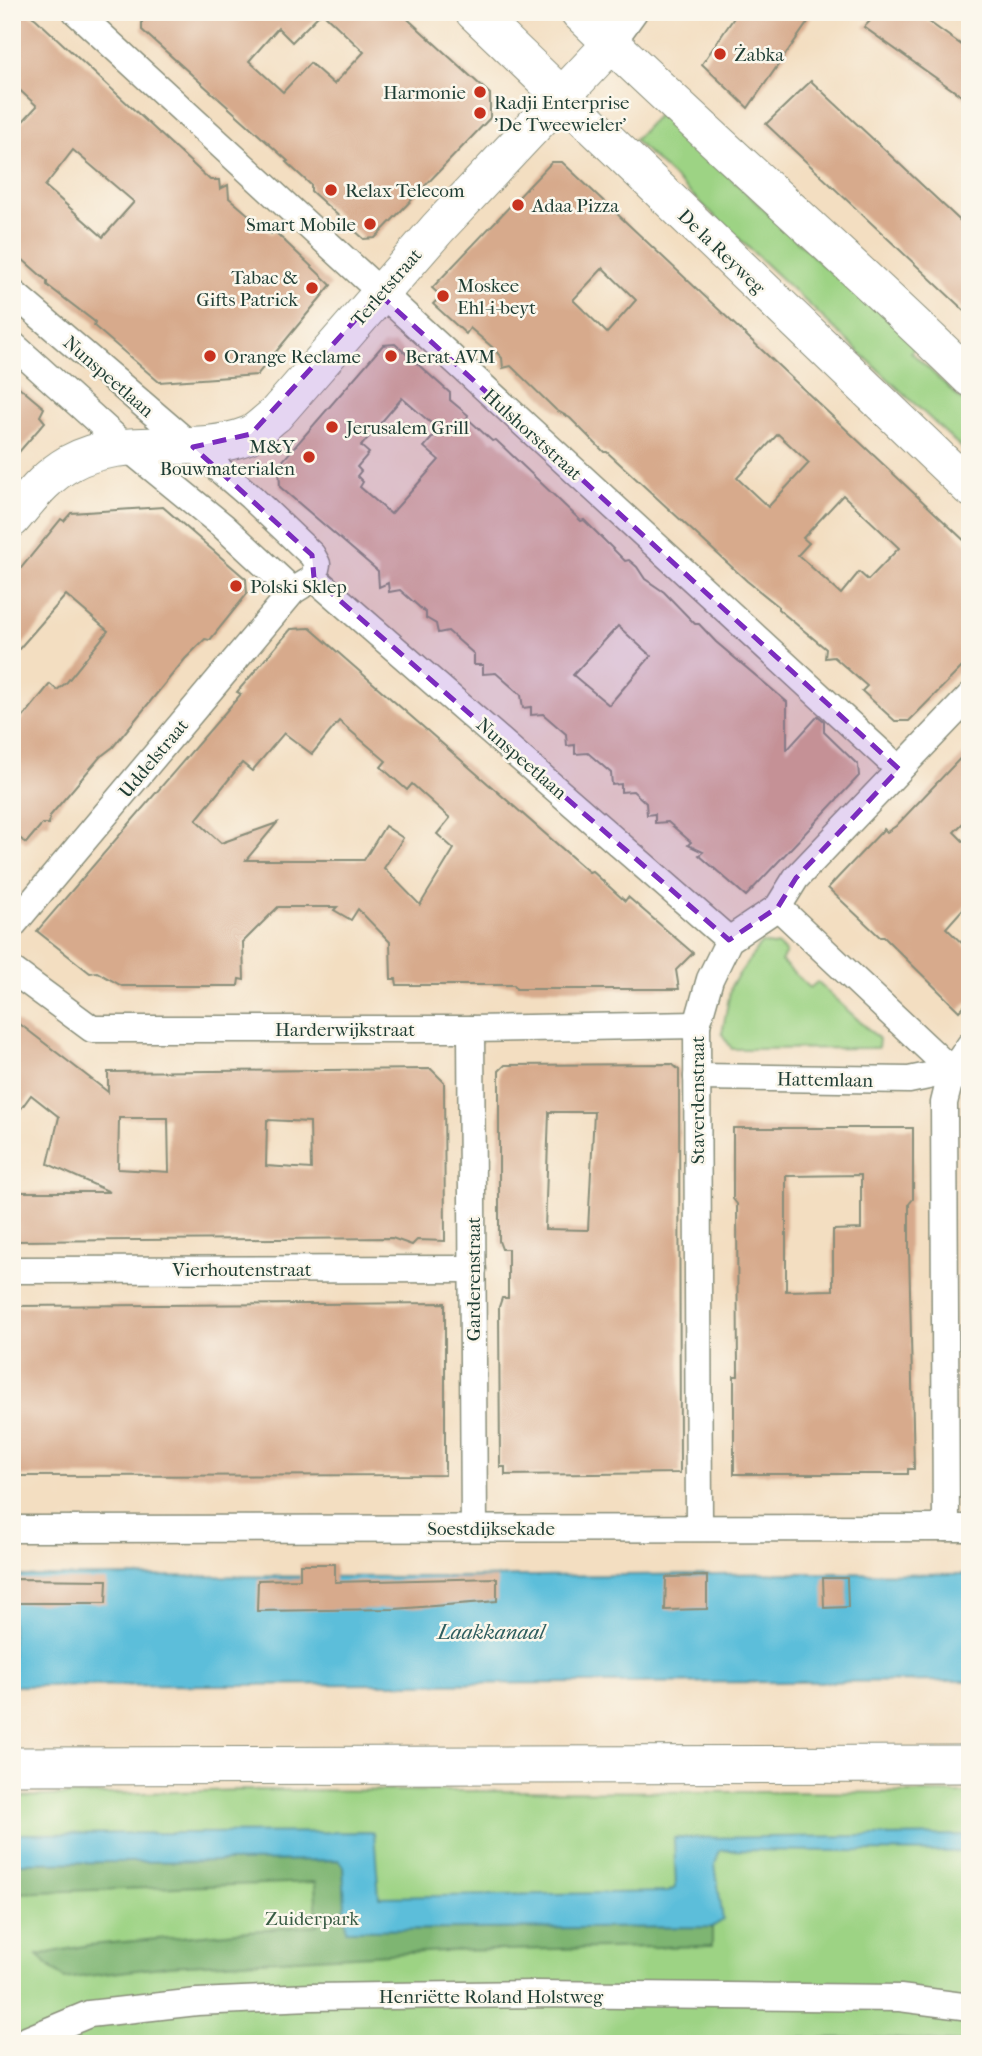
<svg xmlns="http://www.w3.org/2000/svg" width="982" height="2056" font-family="'IM FELL French Canon',serif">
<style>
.green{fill:#9dd384;stroke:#5e885c;stroke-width:2}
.forest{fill:#7eb572;stroke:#4e7953;stroke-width:2}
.water{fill:#5cbeda;stroke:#3e7e87;stroke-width:2}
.building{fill:#d7aa8c;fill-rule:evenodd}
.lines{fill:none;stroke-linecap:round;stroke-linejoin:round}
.street-casing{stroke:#898e7a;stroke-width:29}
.secondary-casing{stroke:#898e7a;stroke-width:39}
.street{stroke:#fff;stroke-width:26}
.secondary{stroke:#fff;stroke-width:37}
.marked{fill:#7b2cbf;fill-opacity:0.2;stroke:#7b2cbf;stroke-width:5;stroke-dasharray:14 9;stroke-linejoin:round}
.poi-dot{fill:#c8321e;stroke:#fbf7ec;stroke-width:2.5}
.labels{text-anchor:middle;stroke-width:5;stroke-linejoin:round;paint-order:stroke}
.poi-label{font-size:19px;fill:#1f3d34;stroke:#fbf7ec;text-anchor:start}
.street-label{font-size:19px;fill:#1f3d34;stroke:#fbf7ec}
.park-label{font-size:19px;fill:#385b44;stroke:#fbf7ec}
.water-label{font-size:21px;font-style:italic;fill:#2e5d5e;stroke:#fbf7ec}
</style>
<rect width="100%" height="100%" fill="#fbf7ec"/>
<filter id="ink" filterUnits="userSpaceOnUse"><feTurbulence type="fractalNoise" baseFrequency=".0143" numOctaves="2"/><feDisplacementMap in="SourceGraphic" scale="14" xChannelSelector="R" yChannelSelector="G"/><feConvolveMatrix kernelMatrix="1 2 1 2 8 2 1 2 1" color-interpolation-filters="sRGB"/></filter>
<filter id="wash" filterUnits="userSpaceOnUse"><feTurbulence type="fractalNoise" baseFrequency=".00686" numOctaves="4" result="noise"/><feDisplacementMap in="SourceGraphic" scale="28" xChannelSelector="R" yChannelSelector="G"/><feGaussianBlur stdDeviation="1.57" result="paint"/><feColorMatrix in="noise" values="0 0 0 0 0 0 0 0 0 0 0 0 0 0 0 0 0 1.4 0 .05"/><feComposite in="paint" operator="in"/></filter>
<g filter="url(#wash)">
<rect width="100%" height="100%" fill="#f3dec1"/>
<g class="green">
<polygon points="661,112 825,267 918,343 911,352 970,408 970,456 634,140"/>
<polygon points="761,943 779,946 786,953 781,961 810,988 817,982 879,1039 878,1048 732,1049 722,1034 731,986"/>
<polygon points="240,1790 970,1793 970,2044 12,2044 12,1797"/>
</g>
<g class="forest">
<polygon points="339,1860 343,1865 347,1930 712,1927 712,1946 444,1951 169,1966 64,1979 37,1955 89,1945 317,1925 315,1882 12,1893 12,1863"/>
<polygon points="775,2038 883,2038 970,2044 771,2044"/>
</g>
<g class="water">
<polygon points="798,1573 970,1574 970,1681 12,1686 12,1576 455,1577"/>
<polygon points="374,1832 379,1897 668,1892 676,1888 674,1838 970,1835 970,1852 720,1850 715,1864 723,1920 712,1927 346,1930 343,1865 338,1860 12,1863 12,1834"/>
</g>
<g id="blocks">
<g class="building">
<path d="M12,12H26L36,19L210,180H219L220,189L228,185L229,198L271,234L274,231L331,285L257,375L159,382L94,326L95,322L47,285V281L21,258L12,259V133L37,106L12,83ZM73,150L134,202L103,237L45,186Z"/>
<polygon points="142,12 322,12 292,42 278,28 249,61 283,92 310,63 334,84 364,52 322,12 400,12 490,94 490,118 375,238 364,239 311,191 311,185 286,162 288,161 142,30"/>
<polygon points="738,12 815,12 748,108 702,64"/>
<polygon points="879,12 915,12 970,51 970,102 864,27"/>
<polygon points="811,81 970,230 970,316 766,124"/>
<path d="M552,162H562L970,546V659L909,721H895L862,691L867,686L834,657L825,658L826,649L778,609V606L747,581L607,452H604L570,418L556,410L511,366L503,368L502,358L492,347L470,328L466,334L433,304L441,296L432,288ZM603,268L636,300L607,333L573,300ZM778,434L809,463L768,507L737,478ZM843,495L899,548L868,580L859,572L841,594L798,555L809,543L803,538Z"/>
<path d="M395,344L450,393V400L468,415L467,418L492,441L496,440L581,521L584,520L625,561L629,560L637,567L645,579L664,592L695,624H699L716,642L787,702V750L818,716L824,721V732L858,765L859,776L746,896L699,855L703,852L688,845L691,842L668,822L655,823V814L647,815L646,803L633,791L621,792V784L612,785L611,773L588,753L575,754V745L567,746L566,734L543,714L531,715V707L523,708L521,695L496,673L483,674V665H474V654L448,631L438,633L436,624L426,618V613L400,590L389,592L388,583L379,587L378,571L280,487L279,465L383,345ZM402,398L439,430L424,447L439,460L391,514L360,487L363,482L357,476L361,471L357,467L369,453L361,446ZM618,626L651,656L609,705L573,675Z"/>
<polygon points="12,381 44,408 40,416 45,422 12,460"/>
<polygon points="163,507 246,579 247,594 210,640 205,639 185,659 113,747 100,757 50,816 49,824 42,824 26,843 12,832 12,731 50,684 57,690 67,682 108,631 66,595 12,657 12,579 61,519 64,521 71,513"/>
<path d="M310,628L589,872L592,871L625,901L628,897L693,953L676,970L679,989H516L514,985H397L396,979H391L390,942L358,909L351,920L334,910L337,907H278L243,942L244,980L239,979L238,986H122L97,972L90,973L37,931L241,694L237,692L291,629ZM339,721L386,761L381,767L407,790L412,784L450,818L437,834L454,849L420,905L384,868L403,838L385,826L364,860H246L277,823L221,843L196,820L242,763L252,771L284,733L312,754Z"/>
<polygon points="970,748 970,816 954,832 970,848 970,901 946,928 970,951 970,1000 959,1011 884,937 880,937 828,888 884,829 887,832 896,826"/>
<path d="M12,1018L108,1092V1072L431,1069L444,1082L445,1241L417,1240L412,1245L392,1238L12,1241L15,1192H110L48,1164L59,1117L31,1095L12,1121ZM119,1118H168L169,1172L118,1169ZM267,1120L310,1122L311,1169L266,1166Z"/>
<path d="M672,1064L679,1070L680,1473L505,1475V1467H500L499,1307L502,1298H508V1249H502L499,1241V1071L505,1065ZM549,1112H594L588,1230L545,1229Z"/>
<path d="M733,1128H913V1199L909,1204V1248L914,1469H908V1474H734V1376H738L737,1204L733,1199ZM861,1175V1229L833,1230V1290L786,1291V1176Z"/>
<polygon points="445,1303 445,1475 12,1476 12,1306"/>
<polygon points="300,1564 335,1564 335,1582 497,1578 497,1601 395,1609 257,1611 258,1580 300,1579"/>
<polygon points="707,1576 707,1609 665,1610 666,1577"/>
<polygon points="823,1578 847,1578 848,1607 824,1608"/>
<polygon points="12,1579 107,1580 106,1603 12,1603"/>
</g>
</g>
</g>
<g filter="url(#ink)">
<use href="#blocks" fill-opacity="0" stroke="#898e7a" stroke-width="2"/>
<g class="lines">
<defs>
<g id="street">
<polyline points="76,12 899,769"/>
<polyline points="611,44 634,12"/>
<polyline points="12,292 251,497 312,555 317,564 314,578 293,591 12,926"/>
<polyline points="12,344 124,445 223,526 293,591"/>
<polyline points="314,578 729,940"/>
<polyline points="778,907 952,1071 970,1079"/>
<polyline points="12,970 92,1029 471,1029 697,1025"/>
<polyline points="471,1029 474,1528"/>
<polyline points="697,1077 909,1080 952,1071"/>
<polyline points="12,1270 473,1269"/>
<polyline points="699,1526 697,1025 710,979 729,940 778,907 796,878 970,696"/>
<polyline points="946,1528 944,1103 952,1071 970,1045"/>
<polyline points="12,1529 970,1528"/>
<polyline points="17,2044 89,2014 197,2002 311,1997 534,1994 900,1998 970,2007"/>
</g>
<g id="secondary">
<polyline points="474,12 970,488"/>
<path d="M579,12C707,137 842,253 970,378"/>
<path d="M12,519C30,498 45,477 70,463C125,432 191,458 249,435C258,431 267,421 275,415L438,228L611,44"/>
<polyline points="12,1766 970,1764"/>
</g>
</defs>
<use href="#street" class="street-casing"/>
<use href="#secondary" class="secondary-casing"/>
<use href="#street" class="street"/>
<use href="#secondary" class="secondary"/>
</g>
</g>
<path class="marked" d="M379,294L899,769L796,878L778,907L729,940L314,578L312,555L193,447L251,434Z"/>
<g class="poi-dot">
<circle cx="720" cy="54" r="7"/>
<circle cx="480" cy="92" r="7"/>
<circle cx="480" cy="113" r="7"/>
<circle cx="331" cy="190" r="7"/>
<circle cx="518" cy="205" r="7"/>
<circle cx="370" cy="224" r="7"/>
<circle cx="312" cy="288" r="7"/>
<circle cx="443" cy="296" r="7"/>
<circle cx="210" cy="356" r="7"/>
<circle cx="391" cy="356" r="7"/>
<circle cx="332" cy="427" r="7"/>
<circle cx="309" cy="457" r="7"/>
<circle cx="236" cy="586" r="7"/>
</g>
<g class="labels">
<g class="poi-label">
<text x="734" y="61">Żabka</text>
<text x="466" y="99" text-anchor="end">Harmonie</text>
<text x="494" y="109">Radji Enterprise<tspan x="494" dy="22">'De Tweewieler'</tspan></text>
<text x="345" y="197">Relax Telecom</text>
<text x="532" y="212">Adaa Pizza</text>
<text x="356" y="231" text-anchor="end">Smart Mobile</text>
<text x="298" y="284" text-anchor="end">Tabac &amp;<tspan x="298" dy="22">Gifts Patrick</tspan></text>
<text x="457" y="292">Moskee<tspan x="457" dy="22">Ehl-i-beyt</tspan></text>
<text x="224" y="363">Orange Reclame</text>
<text x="405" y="363">Berat AVM</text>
<text x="346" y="434">Jerusalem Grill</text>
<text x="295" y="453" text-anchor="end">M&amp;Y<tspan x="295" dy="22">Bouwmaterialen</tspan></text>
<text x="250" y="593">Polski Sklep</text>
</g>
<g class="street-label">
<text transform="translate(722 251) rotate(44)" y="7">De la Reyweg</text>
<text transform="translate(386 287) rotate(-49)" y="7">Terletstraat</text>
<text transform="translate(109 376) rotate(41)" y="7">Nunspeetlaan</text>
<text transform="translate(533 434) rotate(42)" y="7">Hulshorststraat</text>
<text transform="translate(153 758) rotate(-50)" y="7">Uddelstraat</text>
<text transform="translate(522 758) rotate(41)" y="7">Nunspeetlaan</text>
<text x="345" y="1036">Harderwijkstraat</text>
<text transform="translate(825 1079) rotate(1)" y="7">Hattemlaan</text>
<text transform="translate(697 1100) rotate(-90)" y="7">Staverdenstraat</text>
<text x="242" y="1276">Vierhoutenstraat</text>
<text transform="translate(473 1279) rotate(-90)" y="7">Garderenstraat</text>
<text x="491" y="1535">Soestdijksekade</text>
<text x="491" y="2003">Henriëtte Roland Holstweg</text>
</g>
<g class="park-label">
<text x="312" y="1925">Zuiderpark</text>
</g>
<g class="water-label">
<text x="491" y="1639">Laakkanaal</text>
</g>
</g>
<rect width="982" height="2056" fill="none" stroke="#fbf7ec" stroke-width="42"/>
</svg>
